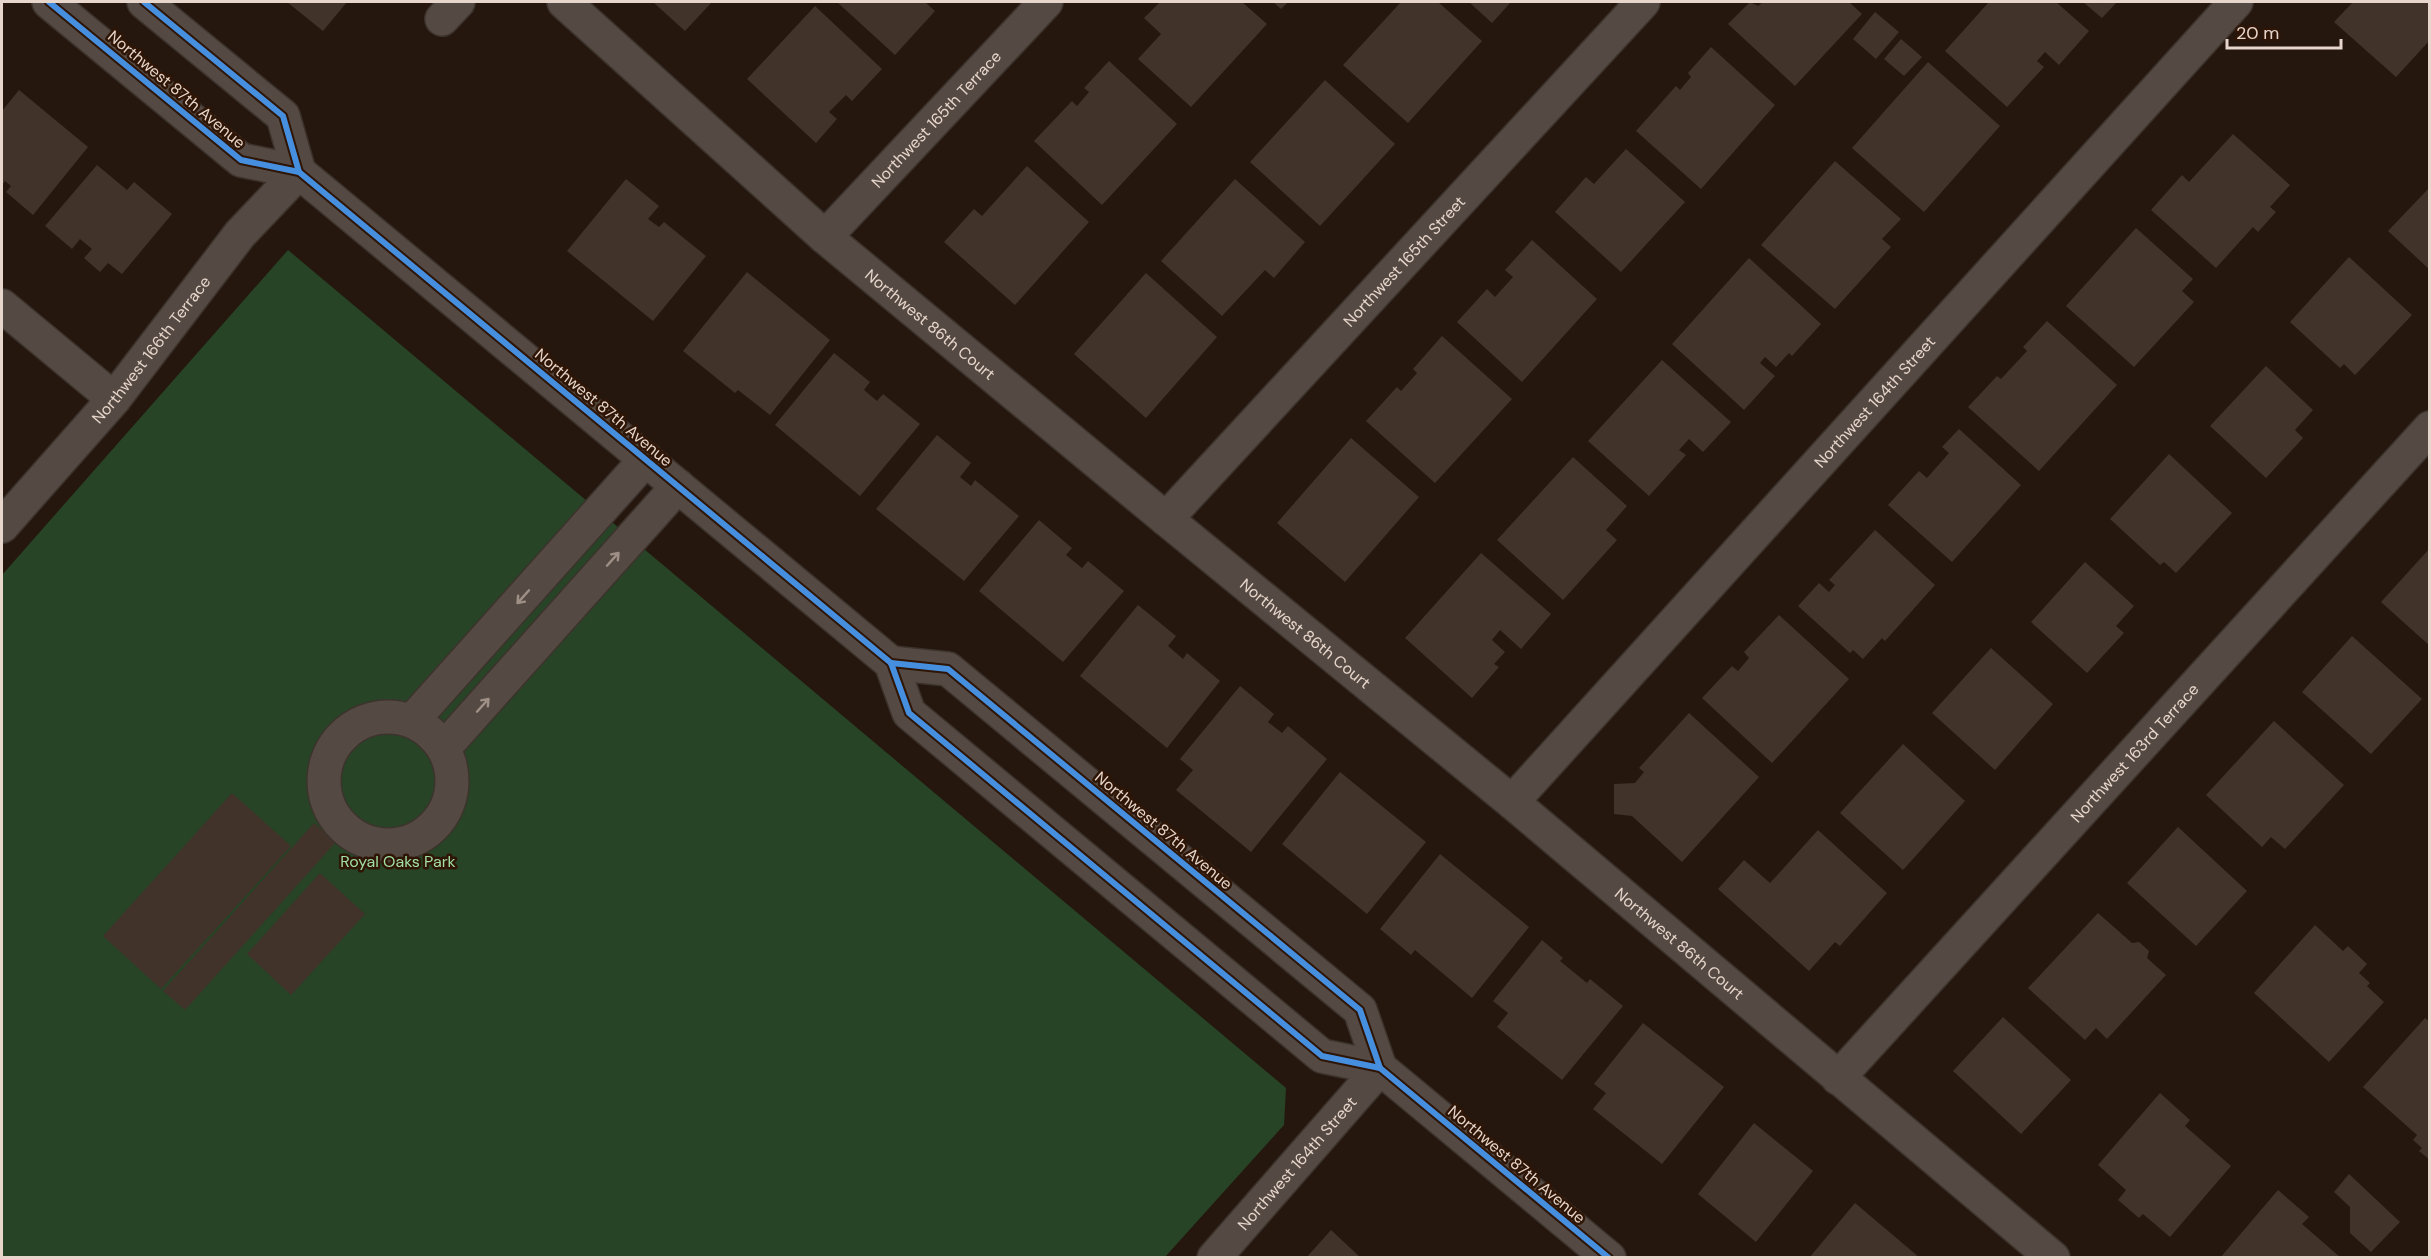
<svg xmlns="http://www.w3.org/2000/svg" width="2431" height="1259" font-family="'DM Sans',sans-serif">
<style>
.green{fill:#274426}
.building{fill:#41332a}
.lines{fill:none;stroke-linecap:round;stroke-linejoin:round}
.minor-casing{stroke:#3d332d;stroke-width:36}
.minor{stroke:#554a43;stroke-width:33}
.cycleway-casing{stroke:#2e1505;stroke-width:10}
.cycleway{stroke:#468fdf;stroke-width:6}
.oneway{stroke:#9e9087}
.labels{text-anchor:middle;stroke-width:5;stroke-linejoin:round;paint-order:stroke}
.street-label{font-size:16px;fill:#e7d6cb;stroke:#2e1505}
.park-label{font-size:16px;fill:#a1dfa5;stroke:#2e1505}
</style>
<rect width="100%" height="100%" fill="#25170e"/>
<polygon class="green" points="288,250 1286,1088 1284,1125 1165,1257 2,1258 2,575"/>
<g class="building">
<polygon points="287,2 347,2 323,31"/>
<polygon points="653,2 712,2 685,31"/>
<polygon points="837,2 925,2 935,11 895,55"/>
<polygon points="1160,2 1242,2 1267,24 1191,107 1138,59 1161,34 1144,18"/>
<polygon points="1273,2 1288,2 1281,9"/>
<polygon points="1401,2 1438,2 1482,41 1408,123 1343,65"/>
<polygon points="1469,2 1511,2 1492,23"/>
<polygon points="1750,2 1758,6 1763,2 1849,2 1862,14 1795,86 1728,24"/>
<polygon points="1989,2 2056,2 2089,31 2059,65 2045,52 2037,61 2044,67 2007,107 1945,51"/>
<polygon points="2083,2 2117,2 2102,18"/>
<polygon points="2353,2 2430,2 2430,40 2396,77 2334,22"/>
<polygon points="815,6 882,69 852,101 846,95 829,112 837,119 816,143 747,79"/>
<polygon points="1875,12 1899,32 1876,59 1853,39"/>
<polygon points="1901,39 1922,57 1904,76 1884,59"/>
<polygon points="1711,47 1775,105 1701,189 1636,131 1676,86 1680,90 1691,77 1688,73"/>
<polygon points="1109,61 1177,124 1102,205 1034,141 1072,101 1077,106 1089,92 1084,88"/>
<polygon points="1928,62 2000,126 1924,212 1852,148"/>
<polygon points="1325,80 1395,144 1320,226 1250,162"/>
<polygon points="19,90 88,147 33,215 6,192 11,186 5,181 2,185 2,111"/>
<polygon points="2233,134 2290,185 2270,207 2276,212 2258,232 2253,227 2216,268 2151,210 2182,175 2189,182"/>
<polygon points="1626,149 1685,202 1621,272 1555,212 1586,177 1594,184"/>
<polygon points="1835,161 1901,219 1882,239 1891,247 1835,309 1761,245"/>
<polygon points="97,165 127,190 134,182 172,214 122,274 108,263 100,272 84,258 92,249 80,239 72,249 45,226"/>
<polygon points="1027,166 1089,222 1015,305 944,242 974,209 982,216"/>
<polygon points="626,179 659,206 648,219 659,227 664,222 706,256 653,321 567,251"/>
<polygon points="1235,179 1305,242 1274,278 1265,270 1222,316 1161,261"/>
<polygon points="2430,187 2430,270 2388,231"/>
<polygon points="2136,228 2193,279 2182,291 2194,302 2134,367 2066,306"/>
<polygon points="1532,240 1597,299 1522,382 1457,322 1487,289 1495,297 1513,277 1505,270"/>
<polygon points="2349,257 2412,315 2355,375 2344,364 2340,368 2290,322"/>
<polygon points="1749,258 1821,324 1792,356 1789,353 1776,367 1765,357 1760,363 1775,376 1744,410 1672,344"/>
<polygon points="747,272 830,340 770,415 738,390 735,393 683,351"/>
<polygon points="1146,273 1217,337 1146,418 1074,354"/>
<polygon points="2047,321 2117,385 2039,471 1968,407 1997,376 2001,379 2027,351 2023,347"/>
<polygon points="1442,336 1512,399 1435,483 1366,421 1397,387 1401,391 1417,373 1413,369"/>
<polygon points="834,353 870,382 864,390 877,401 883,394 920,424 860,496 775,425"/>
<polygon points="1662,360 1731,422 1703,452 1689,439 1679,450 1686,455 1649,496 1588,441"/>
<polygon points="2266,366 2313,410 2295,430 2303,438 2266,478 2210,426"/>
<polygon points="1959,429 2021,485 1952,562 1888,505 1919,471 1927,478 1949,453 1942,447"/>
<polygon points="937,435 971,463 960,477 971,486 975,480 1019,516 964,581 876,509"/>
<polygon points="1351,438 1419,497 1345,582 1277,523"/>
<polygon points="2169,454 2232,513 2176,573 2164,562 2160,565 2110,519"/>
<polygon points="1573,457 1627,506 1606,530 1617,540 1563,600 1497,540"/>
<polygon points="1039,520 1072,548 1066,555 1082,568 1088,561 1124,591 1063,662 979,591"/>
<polygon points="1875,530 1935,585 1885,641 1882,638 1863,659 1853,650 1850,653 1798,606 1819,583 1829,592 1835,585 1829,580"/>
<polygon points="2430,548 2430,646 2381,602"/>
<polygon points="1481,553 1551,614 1521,649 1500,630 1492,640 1505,652 1494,664 1499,667 1472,698 1405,638"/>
<polygon points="2085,562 2134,606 2116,626 2124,633 2087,673 2031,622"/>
<polygon points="1138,605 1176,636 1168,646 1183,659 1187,653 1220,681 1167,748 1080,676"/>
<polygon points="1779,615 1849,679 1772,763 1702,698 1732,666 1738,671 1749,658 1744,652"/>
<polygon points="2352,636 2422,699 2371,754 2302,692"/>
<polygon points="1991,648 2053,704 1995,770 1932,713"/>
<polygon points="1240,686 1274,714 1268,722 1282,733 1288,726 1327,759 1251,852 1176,790 1193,770 1180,759"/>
<polygon points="1689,713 1759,777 1682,862 1632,816 1614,814 1614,784 1635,783 1644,772 1639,768"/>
<polygon points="2274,721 2344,785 2285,849 2271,837 2262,847 2206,795"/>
<polygon points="1903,744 1965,801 1903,870 1840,813"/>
<polygon points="1340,772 1426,842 1367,914 1282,844"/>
<polygon points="232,793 291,846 161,989 103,936"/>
<polygon points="314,823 336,842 185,1010 163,991"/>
<polygon points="2178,827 2247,891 2196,946 2127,883"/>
<polygon points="1818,830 1887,893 1840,946 1835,942 1809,971 1718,889 1744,860 1770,883"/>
<polygon points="1440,854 1529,927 1472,998 1415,950 1411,955 1380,929"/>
<polygon points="320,873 365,914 291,995 247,954"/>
<polygon points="2098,913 2132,943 2139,942 2149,951 2147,958 2166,975 2107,1039 2096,1028 2085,1040 2028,988"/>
<polygon points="2315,925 2343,951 2348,946 2367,964 2359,973 2370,983 2367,986 2384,1002 2329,1062 2254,993"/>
<polygon points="1542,940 1563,958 1560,961 1587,983 1590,979 1623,1006 1562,1080 1497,1027 1508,1013 1493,1001"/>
<polygon points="2003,1017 2071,1080 2021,1134 1953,1071"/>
<polygon points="2425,1018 2430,1022 2430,1160 2419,1151 2422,1148 2413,1140 2417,1135 2363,1087"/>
<polygon points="1643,1023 1724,1087 1662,1164 1593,1109 1606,1093 1594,1084"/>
<polygon points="2160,1093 2190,1120 2185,1126 2231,1166 2170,1237 2143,1214 2139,1218 2118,1200 2126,1190 2098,1165"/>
<polygon points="1754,1123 1813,1171 1756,1242 1698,1194"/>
<polygon points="2349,1174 2400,1222 2371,1252 2350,1233 2350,1207 2334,1192"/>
<polygon points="2278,1190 2309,1217 2302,1224 2341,1258 2220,1258"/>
<polygon points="1855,1203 1920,1258 1809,1258"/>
<polygon points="1331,1230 1361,1258 1306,1258"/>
</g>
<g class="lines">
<defs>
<g id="minor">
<polyline points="49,2 241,160 299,172 891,663 909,713 1322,1056 1380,1068 1609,1258"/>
<polyline points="144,2 283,116 299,172"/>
<path id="s1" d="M564,2L825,237L1166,519L1512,802L2053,1258"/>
<polyline points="442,19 458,2"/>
<path id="s2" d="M825,237L1046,2"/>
<polyline points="2,306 114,399"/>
<path id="s3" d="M1166,519L1643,2"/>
<path id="s4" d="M2,526L114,399L240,234L299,172"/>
<polyline points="891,663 948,669 1360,1010 1380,1068"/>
<circle cx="388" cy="781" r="64"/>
<polyline points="412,721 646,459"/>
<polyline points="444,748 678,486"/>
<path id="s5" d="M1512,802L2236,2"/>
<path id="s6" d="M1838,1078L2430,428"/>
<path id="s7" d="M1214,1258L1380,1068"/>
</g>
</defs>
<use href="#minor" class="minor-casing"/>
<use href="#minor" class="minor"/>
<defs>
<g id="cycleway">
<polyline points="49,2 241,160 299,172 891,663 909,713 1322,1056 1380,1068 1609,1258"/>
<polyline points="144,2 283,116 299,172"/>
<polyline points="891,663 948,669 1360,1010 1380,1068"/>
</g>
</defs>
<use href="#cycleway" class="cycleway-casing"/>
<use href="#cycleway" class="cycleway"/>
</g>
<defs><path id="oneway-shaft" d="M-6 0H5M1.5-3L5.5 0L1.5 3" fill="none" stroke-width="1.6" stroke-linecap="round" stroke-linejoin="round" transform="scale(1.5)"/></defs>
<g class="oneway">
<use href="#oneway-shaft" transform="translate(613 559) rotate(-48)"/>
<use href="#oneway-shaft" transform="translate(523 597) rotate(132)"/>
<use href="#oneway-shaft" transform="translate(483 705) rotate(-48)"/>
</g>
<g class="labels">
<g class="street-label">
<text transform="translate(177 89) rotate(40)" y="6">Northwest 87th Avenue</text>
<text dy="6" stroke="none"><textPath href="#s2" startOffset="162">Northwest 165th Terrace</textPath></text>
<text dy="6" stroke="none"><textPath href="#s3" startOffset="351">Northwest 165th Street</textPath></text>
<text dy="6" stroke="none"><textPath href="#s1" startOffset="488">Northwest 86th Court</textPath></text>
<text dy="6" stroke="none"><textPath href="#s4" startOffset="231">Northwest 166th Terrace</textPath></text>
<text dy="6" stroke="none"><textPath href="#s5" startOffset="540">Northwest 164th Street</textPath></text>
<text transform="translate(604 407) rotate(40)" y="6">Northwest 87th Avenue</text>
<text dy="6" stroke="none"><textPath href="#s1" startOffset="974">Northwest 86th Court</textPath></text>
<text dy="6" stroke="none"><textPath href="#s6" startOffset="440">Northwest 163rd Terrace</textPath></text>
<text transform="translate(1164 830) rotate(40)" y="6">Northwest 87th Avenue</text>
<text dy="6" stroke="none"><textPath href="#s1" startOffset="1460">Northwest 86th Court</textPath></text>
<text dy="6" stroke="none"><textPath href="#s7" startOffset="126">Northwest 164th Street</textPath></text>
<text transform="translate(1517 1164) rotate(40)" y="6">Northwest 87th Avenue</text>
</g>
<g class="park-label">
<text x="398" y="867">Royal Oaks Park</text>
</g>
</g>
<rect width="2431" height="1259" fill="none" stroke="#e7d6cb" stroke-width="6"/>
<path d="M2227 39v9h114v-9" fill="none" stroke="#e7d6cb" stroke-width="3"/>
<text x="2236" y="39" font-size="18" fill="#e7d6cb" stroke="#2e1505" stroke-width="4.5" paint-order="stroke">20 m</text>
</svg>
